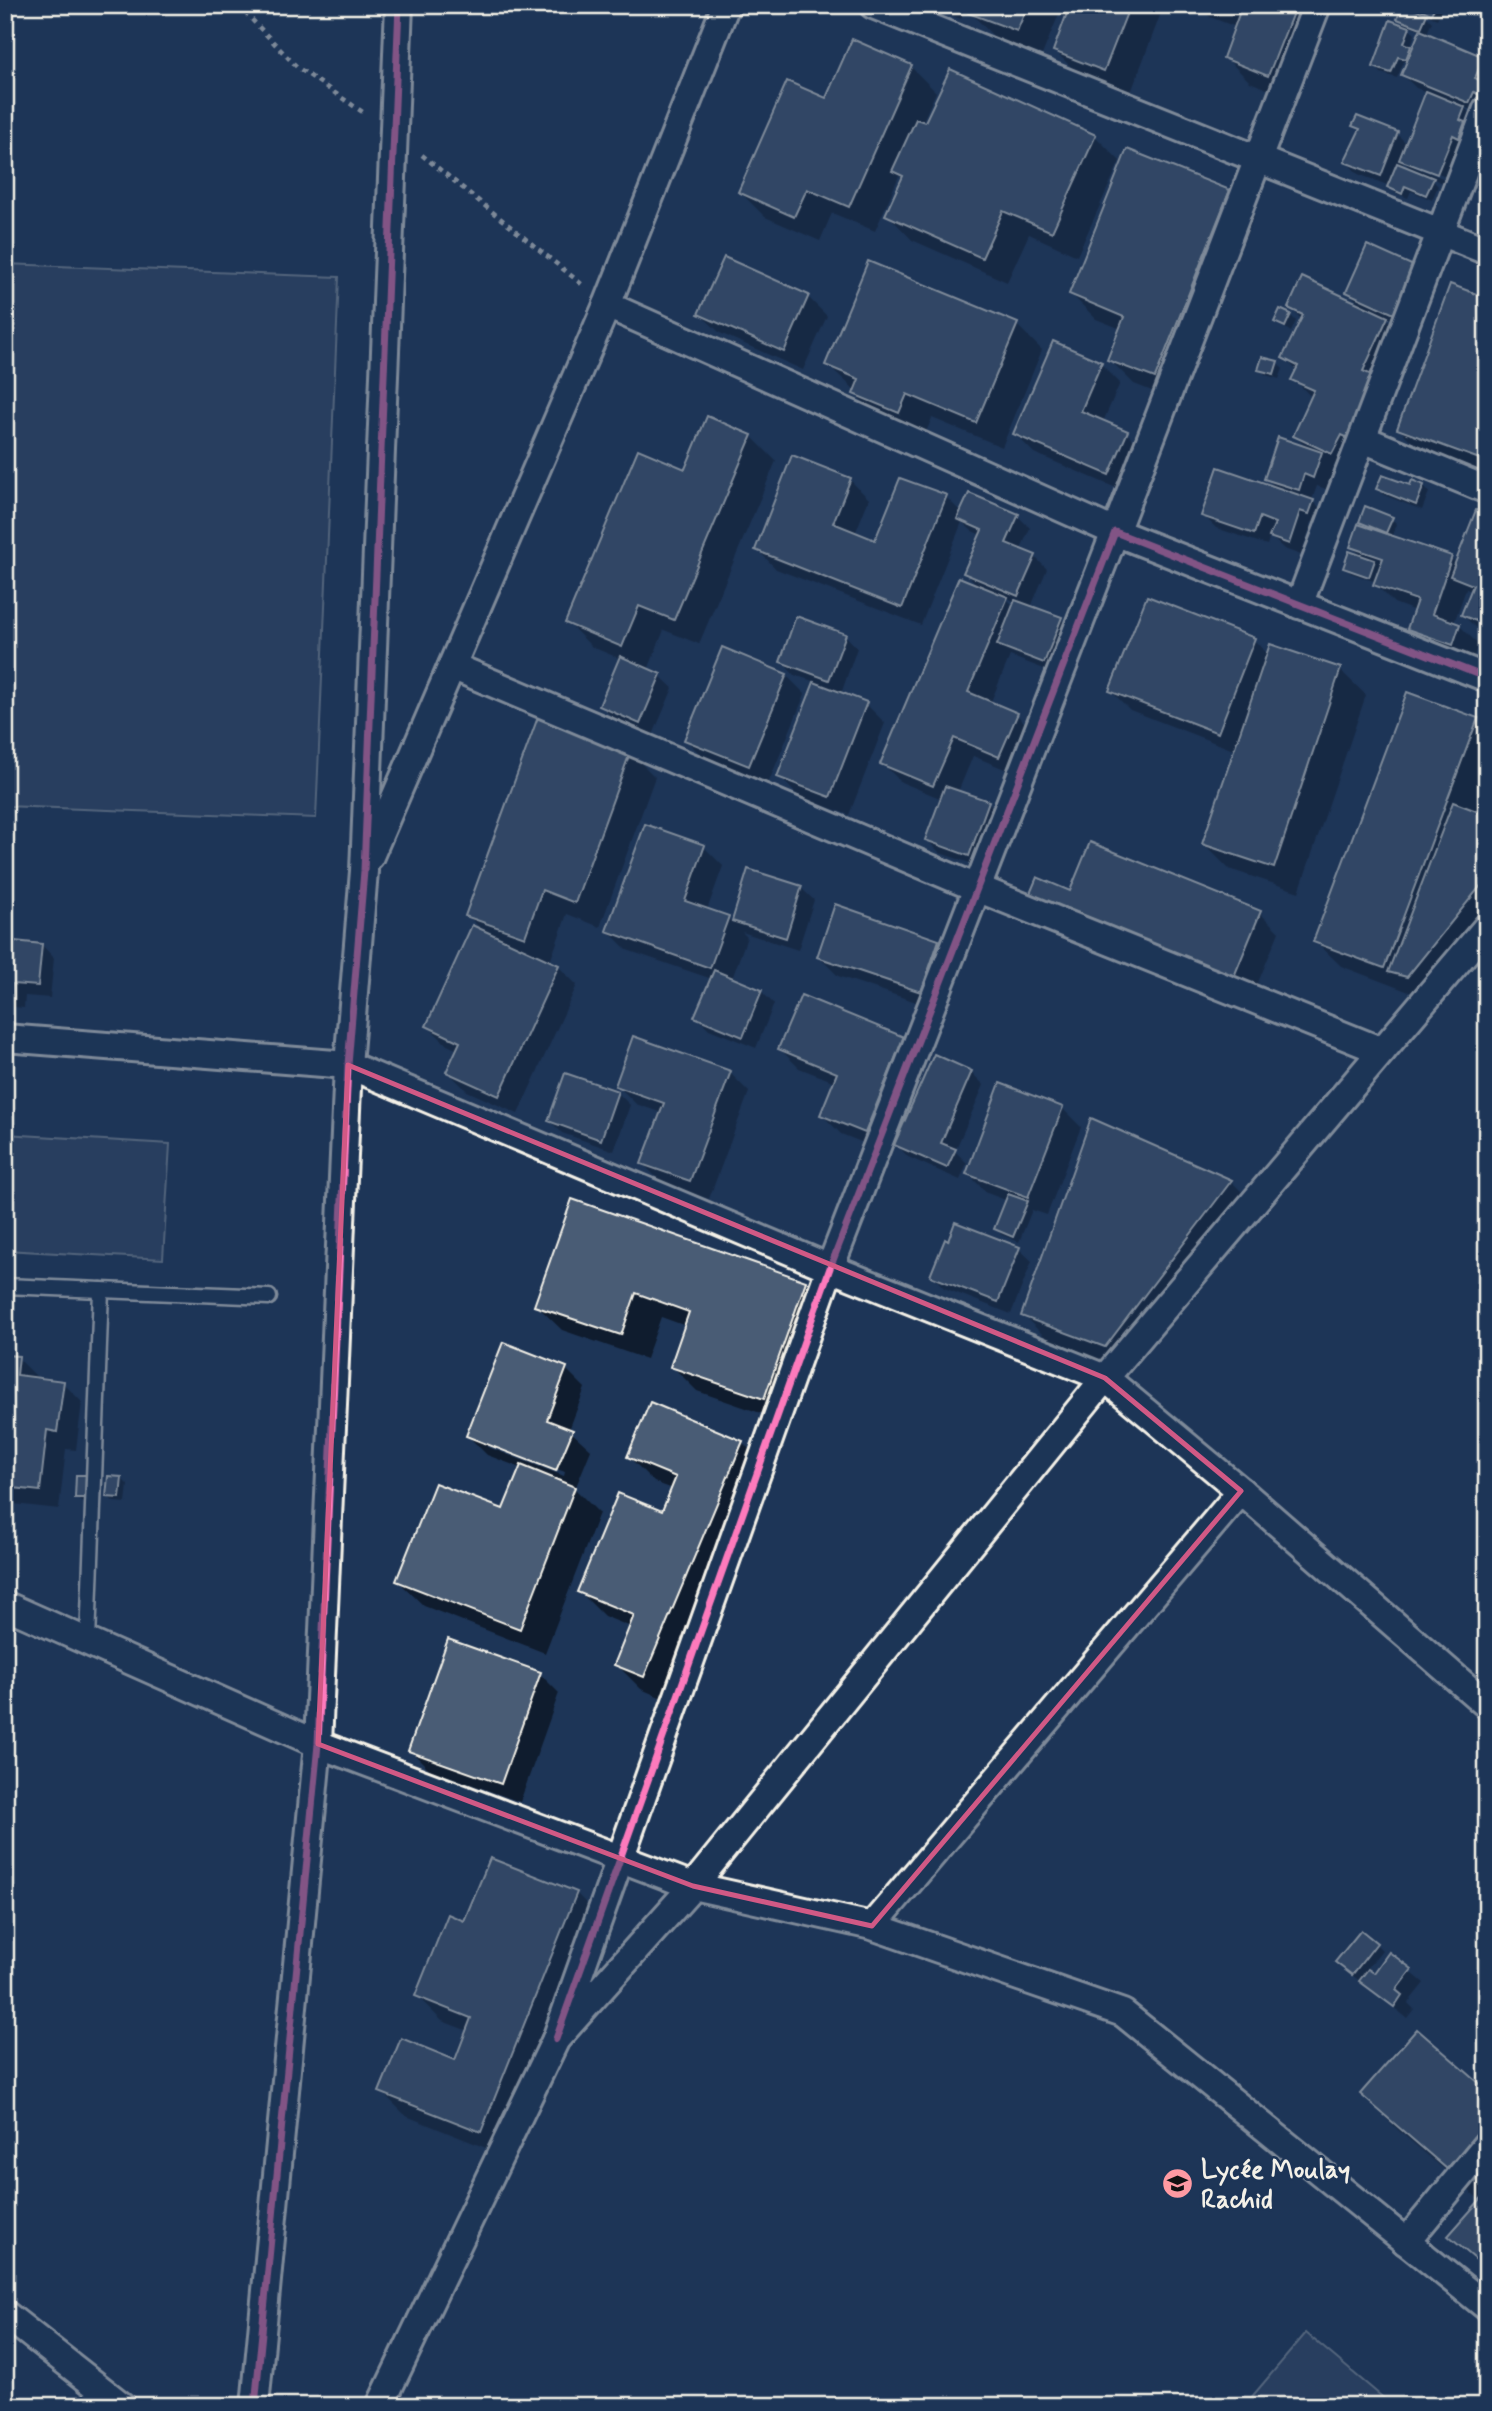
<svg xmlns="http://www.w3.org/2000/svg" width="1492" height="2411" font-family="Mynerve,sans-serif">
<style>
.green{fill:#354a67;stroke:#949ea8;stroke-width:2}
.shadow{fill:#0007;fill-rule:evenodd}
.building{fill:#485b74;stroke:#f4f1e8;stroke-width:2}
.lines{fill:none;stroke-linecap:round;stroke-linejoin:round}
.service-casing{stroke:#f4f1e8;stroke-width:19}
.minor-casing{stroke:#f4f1e8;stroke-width:32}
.path{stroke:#f4f1e8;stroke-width:4.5;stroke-dasharray:5 5;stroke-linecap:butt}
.service{stroke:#1d3557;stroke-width:14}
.minor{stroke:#1d3557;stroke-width:26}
.cycleway-casing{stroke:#1d3557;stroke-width:11}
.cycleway{stroke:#fd7abc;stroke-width:7}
.marked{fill:none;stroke:#d15985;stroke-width:5;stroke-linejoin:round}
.labels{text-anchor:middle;stroke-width:5;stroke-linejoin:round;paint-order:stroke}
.poi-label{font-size:26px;font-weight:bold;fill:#f4f1e8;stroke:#1d3557;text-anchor:start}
</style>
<rect width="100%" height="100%" fill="#1d3557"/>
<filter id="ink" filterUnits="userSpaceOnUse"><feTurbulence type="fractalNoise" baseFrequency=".0143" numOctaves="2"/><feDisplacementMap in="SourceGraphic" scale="14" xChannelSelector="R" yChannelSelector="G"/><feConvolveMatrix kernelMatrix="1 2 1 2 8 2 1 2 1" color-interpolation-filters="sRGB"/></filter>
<g filter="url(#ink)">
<g class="green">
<polygon points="5,264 339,277 316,818 5,806"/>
<polygon points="5,1134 170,1144 163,1259 5,1250"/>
<polygon points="1306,2333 1393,2406 1244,2406"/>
</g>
<g class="shadow">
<polygon points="921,5 965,5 961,19"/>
<polygon points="972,5 1164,5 1130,95 1080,76 1055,51 1068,17 1059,14 1042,55 995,38 970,12"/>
<polygon points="1198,5 1330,5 1293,100 1250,82 1225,57 1236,27 1210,17"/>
<path d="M1411,5H1436L1441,11L1437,19L1423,13L1432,22L1426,35L1483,58L1487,62V104L1482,115L1464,107L1477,121L1450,186L1431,178L1438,186L1432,200L1411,191L1408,198L1395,193L1390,186L1358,174L1346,161L1361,131L1354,125L1358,118L1397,134L1407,144L1427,92L1416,88L1403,75L1408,63L1404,61L1397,78L1381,73L1376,67L1409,28L1400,18L1419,13ZM1405,24L1422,30L1413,50L1410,47L1415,34ZM1404,162L1414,172L1402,167ZM1414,164L1446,176L1445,179L1414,167Z"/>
<polygon points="911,67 936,92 922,123 1095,136 1120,161 1077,256 1029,234 1007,282 912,240 887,214 903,179 899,176 875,231 832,213 820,241 765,217 740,192 827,100"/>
<polygon points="1229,191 1254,216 1180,402 1134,384 1109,359 1121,329 1096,319 1071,294"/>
<polygon points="725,259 808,297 827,316 803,370 720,333 700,314"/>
<polygon points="869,264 1017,325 1042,350 1002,447 932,418 924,437 880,419 855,394 856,391 827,364"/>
<polygon points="1414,269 1407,326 1384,316 1406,337 1383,387 1394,398 1367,456 1352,472 1335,464 1326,489 1317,486 1312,500 1326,514 1321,525 1312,522 1301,555 1284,549 1270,536 1267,545 1216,528 1203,515 1277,489 1266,478 1308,449 1295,436 1312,398 1294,379 1297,371 1285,358 1302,320 1290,307 1363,307 1348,292"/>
<polygon points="1487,300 1487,477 1424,454 1399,429"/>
<polygon points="1290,315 1296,321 1291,332 1276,322"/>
<polygon points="1277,363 1283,369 1279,379 1266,375 1260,369"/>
<polygon points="1101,364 1120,383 1103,422 1127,433 1146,452 1128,493 1034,453 1015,434"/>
<polygon points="751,436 776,461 699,644 664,630 648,670 660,676 673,688 653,735 614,719 601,706 621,659 592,647 567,622 686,471"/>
<path d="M850,480L869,499L855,534L876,542L946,497L962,513L1018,516L1030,528L1020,551L1035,557L1047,569L1031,607L1061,619L1073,631L1057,674L1010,656L990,704L1017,715L1036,734L1019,775L973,756L958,792L988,802L1000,815L982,867L940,853L927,840L942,799L901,782L882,763L980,588L965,572L981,535L972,531L962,522L921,625L776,569L757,549ZM1005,597L1016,602L1014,606Z"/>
<polygon points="1423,486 1429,492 1422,510 1384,495 1378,489"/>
<polygon points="1487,516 1487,632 1475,627 1463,615 1472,591 1466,589 1454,623 1459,625 1478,644 1472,662 1428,648 1409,629 1415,611 1394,603 1375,584 1376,582 1351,573 1345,567 1364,558 1352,547 1369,530 1361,521 1392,519 1397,524 1392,538 1451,558 1457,564"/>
<polygon points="845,635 857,648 841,694 866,704 885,723 849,815 798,796 779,776 816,682 794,675 782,662"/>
<polygon points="1254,640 1268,654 1271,647 1340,670 1366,695 1299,892 1229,869 1204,844 1236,751 1130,710 1111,691"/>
<polygon points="786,675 805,694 768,784 705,759 686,740"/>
<polygon points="1477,719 1487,729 1487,786 1477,813 1487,816 1487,920 1427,995 1409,992 1341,966 1315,941"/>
<polygon points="630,752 655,777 600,927 567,914 550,962 558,966 577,985 518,1114 467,1091 448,1072 458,1050 447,1045 428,1026 484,932 467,915"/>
<polygon points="704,847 723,866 707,910 728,918 733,923 749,871 801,888 814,900 798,950 742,932 747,937 732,979 761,991 774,1004 756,1048 709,1029 696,1016 712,979 627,950 608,931"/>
<polygon points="1071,893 1260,913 1279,932 1252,997"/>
<polygon points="5,942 42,945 54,958 50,998 25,996 24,1008 5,1006"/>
<polygon points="938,942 957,961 940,1010 838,976 819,957"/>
<polygon points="903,1038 922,1057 884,1151 841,1134 822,1115 835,1082 799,1068 780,1049"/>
<polygon points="935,1056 971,1072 984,1085 955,1151 967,1163 960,1180 908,1157 896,1144"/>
<polygon points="730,1073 749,1092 709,1199 662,1183 643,1164 662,1113 636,1104 617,1085"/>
<polygon points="617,1092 630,1105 614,1151 562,1133 550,1121"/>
<polygon points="1062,1108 1081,1127 1047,1215 1032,1210 1019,1242 1002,1235 996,1229 1008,1201 987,1193 968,1174"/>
<polygon points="1231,1181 1256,1206 1130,1371 1048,1340 1023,1315"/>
<polygon points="573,1201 805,1283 831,1308 789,1423 697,1391 672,1366 686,1326 661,1317 646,1359 562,1330 536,1305"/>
<polygon points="949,1243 1019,1249 1032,1261 1011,1314 944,1288 932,1275"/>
<polygon points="5,1356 18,1358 37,1377 37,1379 63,1383 82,1402 76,1450 66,1449 59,1509 5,1503"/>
<path d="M566,1369L585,1388L569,1430L591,1450L575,1489L599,1513L545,1653L424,1606L398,1581L504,1511L521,1468L487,1455L468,1436ZM488,1443L565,1472L564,1476L488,1447Z"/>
<polygon points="742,1442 767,1467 669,1701 641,1689 616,1664 631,1627 604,1616 579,1591 662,1514 673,1489 654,1482 629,1457"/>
<polygon points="77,1477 94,1503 83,1503 77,1497"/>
<polygon points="122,1479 128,1485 126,1503 114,1502 108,1497"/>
<polygon points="540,1674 559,1693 520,1802 429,1769 410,1750"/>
<polygon points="576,1893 601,1918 506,2156 406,2116 381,2091 456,2062 468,2031 442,2021 417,1996 465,1923"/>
<polygon points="1376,1944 1382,1950 1366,1970 1374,1976 1390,1955 1424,1983 1408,2003 1414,2009 1407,2018 1343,1968"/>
<polygon points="1487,2092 1487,2270 1451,2236 1481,2201 1398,2130 1362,2094"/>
</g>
<g class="building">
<polygon points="971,5 1028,5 1017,31 968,13"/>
<polygon points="1070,5 1130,5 1104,71 1053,51"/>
<polygon points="1216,5 1296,5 1268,76 1223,58 1239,14"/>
<polygon points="1403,5 1427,14 1421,28 1397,19"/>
<polygon points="1411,5 1436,5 1431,14"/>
<polygon points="1390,20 1410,27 1404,43 1411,46 1406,59 1398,57 1391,73 1373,67"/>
<polygon points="1420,30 1484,57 1475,78 1484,82 1479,95 1474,92 1469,103 1401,75"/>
<polygon points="852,39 912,65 849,207 807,189 794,217 738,192 787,81 826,98"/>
<polygon points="950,69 1096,135 1052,232 1003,211 982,258 885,215 903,176 892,171 916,119 925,122"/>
<polygon points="1426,91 1465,107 1460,120 1465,122 1459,138 1453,135 1437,174 1399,160"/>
<polygon points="1357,116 1398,132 1381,176 1344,162 1360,129 1352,126"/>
<polygon points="1127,149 1230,190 1155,378 1107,360 1124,317 1069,294"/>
<polygon points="1397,163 1434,178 1426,195 1405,186 1402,194 1387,187"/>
<polygon points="1367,245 1416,267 1394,314 1346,292"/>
<polygon points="724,257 809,295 784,352 698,314"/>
<polygon points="868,261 1018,323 976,423 907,394 899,413 853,394 859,379 825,365"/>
<polygon points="1302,277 1388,317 1363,371 1376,377 1348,438 1342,435 1332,454 1293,436 1314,390 1291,380 1298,366 1282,358 1303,315 1288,308"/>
<polygon points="1450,284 1487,298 1485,461 1397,429"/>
<polygon points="1280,309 1291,314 1285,327 1274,322"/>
<polygon points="1053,341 1102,362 1081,411 1128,431 1109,475 1013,434"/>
<polygon points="1262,357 1278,361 1274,374 1258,370"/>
<polygon points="707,416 752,435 674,620 639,606 622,647 565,623 638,449 685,469"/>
<polygon points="1278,437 1322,452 1313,478 1304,474 1299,490 1264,479"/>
<polygon points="792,455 851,478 833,523 875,540 900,478 947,495 902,608 755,550"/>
<polygon points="1218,467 1314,500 1309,514 1300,511 1289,544 1269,537 1275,523 1260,517 1254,534 1201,516"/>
<polygon points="1382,475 1410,485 1412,480 1424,485 1416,505 1376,489"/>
<polygon points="969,493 1019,514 1006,543 1036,555 1018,596 963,573 982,530 957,519"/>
<polygon points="1365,506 1393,517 1386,533 1359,522"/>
<polygon points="1476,510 1487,514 1487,595 1476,621 1461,615 1473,585 1450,576"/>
<polygon points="1358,524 1452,556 1432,614 1460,624 1453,645 1407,629 1417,600 1373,585 1383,558 1350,547"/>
<polygon points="1349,551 1375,560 1369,577 1343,568"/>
<polygon points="959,577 1008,597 968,692 1018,713 999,757 954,738 933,786 880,764"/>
<polygon points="1147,596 1255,638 1218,733 1109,691"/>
<polygon points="1015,600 1062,617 1044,663 997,645"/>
<polygon points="796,616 846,634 829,680 780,662"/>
<polygon points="1270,644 1341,668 1274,868 1202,844"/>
<polygon points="722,647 787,674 749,766 684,740"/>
<polygon points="620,656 661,674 640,724 599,706"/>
<polygon points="814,682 867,702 830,797 777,777"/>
<polygon points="1407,692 1478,718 1384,968 1313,942"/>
<polygon points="538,717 631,750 575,903 542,890 525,937 465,916"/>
<polygon points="945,786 989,801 969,856 925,840"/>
<polygon points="1453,802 1487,815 1487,878 1407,977 1388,972"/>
<polygon points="645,824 705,845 685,901 729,916 710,968 606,931"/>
<polygon points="1090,842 1261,911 1233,979 1029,896 1037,877 1070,891"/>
<polygon points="748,869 802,886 786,938 732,921"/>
<polygon points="835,904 939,940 921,992 817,957"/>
<polygon points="472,925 559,965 499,1096 446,1072 460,1042 426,1026"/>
<polygon points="5,940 42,944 38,986 13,984 12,996 5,995"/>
<polygon points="714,970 762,990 743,1037 694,1017"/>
<polygon points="801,995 904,1037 865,1133 820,1115 837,1073 778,1049"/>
<polygon points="633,1036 731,1071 690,1181 641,1164 664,1103 615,1086"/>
<polygon points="934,1054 972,1071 941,1143 956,1149 947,1168 894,1145"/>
<polygon points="565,1073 618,1091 601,1140 548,1121"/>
<polygon points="1000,1083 1063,1107 1028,1197 966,1174"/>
<polygon points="1091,1118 1232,1180 1105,1347 1021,1316"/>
<polygon points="1008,1194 1028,1201 1013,1237 994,1229"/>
<polygon points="572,1199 806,1281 764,1399 670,1367 689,1312 636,1293 621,1335 534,1306"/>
<polygon points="955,1222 1020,1247 998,1302 930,1276 945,1239 948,1241"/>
<polygon points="503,1342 567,1367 547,1420 573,1430 556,1471 466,1436"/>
<polygon points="5,1355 19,1356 17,1375 64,1381 57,1432 47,1430 40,1491 5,1487"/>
<polygon points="650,1402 743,1441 644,1677 614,1665 634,1615 577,1592 618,1493 662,1511 676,1477 627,1457"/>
<polygon points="521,1465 575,1487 520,1629 396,1581 435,1483 503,1509"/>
<polygon points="76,1475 89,1475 89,1498 75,1498"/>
<polygon points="108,1476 122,1477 120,1498 106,1497"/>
<polygon points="448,1639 541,1672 501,1784 408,1751"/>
<polygon points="490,1858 577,1892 481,2132 379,2092 401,2038 455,2060 471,2018 415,1996 448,1914 464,1921"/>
<polygon points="1361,1930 1377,1943 1352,1975 1335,1962"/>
<polygon points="1389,1952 1412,1969 1396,1990 1402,1995 1394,2007 1359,1981 1368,1969 1374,1973"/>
<polygon points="1417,2029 1487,2090 1487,2122 1447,2169 1360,2094"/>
<polygon points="1487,2192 1487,2269 1448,2236"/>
</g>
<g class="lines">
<defs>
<g id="service">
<polyline points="5,1286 101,1290 88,1641"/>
<polyline points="101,1290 269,1297"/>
</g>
<g id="minor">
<polyline points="726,5 607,305 1115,532 1317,5"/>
<polyline points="873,5 1487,251"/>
<polyline points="1363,439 1487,490"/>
<polyline points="1299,605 1487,109"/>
<polyline points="452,666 977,888 1382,1051"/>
<polyline points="370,856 607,305"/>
<polyline points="5,1038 348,1065 830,1268 1105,1378 1241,1491 1487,1705"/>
<polyline points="5,1605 318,1744 693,1886 872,1926 1123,2013 1487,2307"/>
<polyline points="872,1926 1241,1491"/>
<polyline points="556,2039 830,1268 1115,532 1487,678"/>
<polyline points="1406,2242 1487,2144"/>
<polyline points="5,2314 122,2406"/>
<polyline points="255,2406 318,1744 348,1065 364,871 399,5"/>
<polyline points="380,2406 556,2039 693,1886 1105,1378 1487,927"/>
</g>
</defs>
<use href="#service" class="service-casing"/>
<use href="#minor" class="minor-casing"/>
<g class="path">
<polyline points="238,5 297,67 364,113"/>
<polyline points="422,155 584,286"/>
</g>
<use href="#service" class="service"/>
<use href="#minor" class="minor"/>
<defs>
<g id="cycleway">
<polyline points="556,2039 830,1268 1115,532 1487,678"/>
<polyline points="255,2406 318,1744 348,1065 364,871 399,5"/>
</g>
</defs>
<use href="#cycleway" class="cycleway-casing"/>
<use href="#cycleway" class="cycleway"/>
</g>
</g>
<path d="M0 0H1492V2411H0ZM348,1065L1105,1378L1241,1491L872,1926L693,1886L318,1744Z" fill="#1d3557" fill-opacity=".55" fill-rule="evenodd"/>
<path class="marked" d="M348,1065L1105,1378L1241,1491L872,1926L693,1886L318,1744Z"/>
<defs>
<symbol id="university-disc" viewBox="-11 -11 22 22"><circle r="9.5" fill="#ff9aa2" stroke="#1d3557"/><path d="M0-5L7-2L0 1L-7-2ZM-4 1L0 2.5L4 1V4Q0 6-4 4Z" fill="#111"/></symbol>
</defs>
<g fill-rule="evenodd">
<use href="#university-disc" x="1160" y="2166" width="35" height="35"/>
</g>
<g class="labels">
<g class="poi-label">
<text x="1201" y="2178">Lycée Moulay<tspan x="1201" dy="30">Rachid</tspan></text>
</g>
</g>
<rect width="1492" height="2411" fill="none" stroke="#1d3557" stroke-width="28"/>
<rect x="14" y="14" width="1464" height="2383" fill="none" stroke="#f4f1e8" stroke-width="2.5" filter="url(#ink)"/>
</svg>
